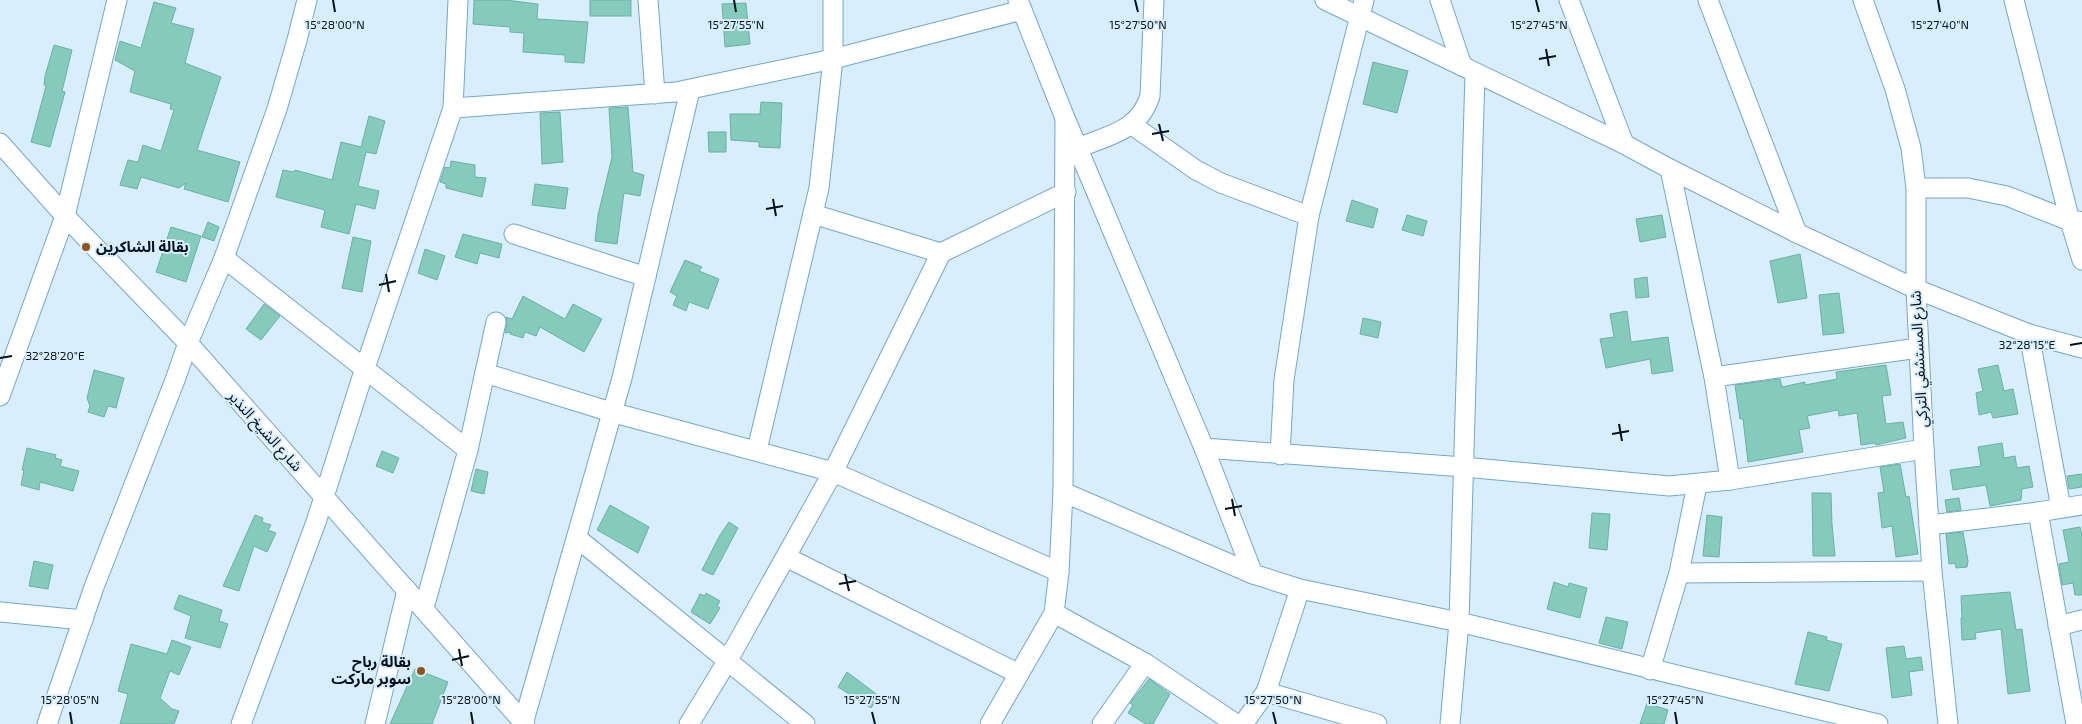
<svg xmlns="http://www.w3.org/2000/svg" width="2082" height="724" font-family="'Exo 2','Noto Sans Arabic',sans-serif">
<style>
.building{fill:#85cbbc;stroke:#6bb1a2}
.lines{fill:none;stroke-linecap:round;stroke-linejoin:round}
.minor-casing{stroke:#73a7ca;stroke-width:21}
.minor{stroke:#fff;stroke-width:19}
.ticks{fill:none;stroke:#00111e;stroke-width:2}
.poi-dot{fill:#915319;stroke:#d9eefc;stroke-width:2}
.labels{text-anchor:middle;stroke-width:4;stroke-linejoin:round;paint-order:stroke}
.poi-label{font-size:15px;font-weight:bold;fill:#00111e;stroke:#d9eefc;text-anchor:start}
.street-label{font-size:15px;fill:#00111e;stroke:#d9eefc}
.ticks-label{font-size:12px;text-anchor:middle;fill:#00111e;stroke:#d9eefc;stroke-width:4;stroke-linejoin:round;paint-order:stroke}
</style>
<rect width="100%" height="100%" fill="#d9eefc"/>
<g class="building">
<polygon points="474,0 505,0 538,4 537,19 588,22 584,63 565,62 565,55 523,52 524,33 510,32 510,27 473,24"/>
<rect x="590" y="0" width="41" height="16"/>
<polygon points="154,2 176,8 171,23 194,29 185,63 221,77 197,150 240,162 228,202 184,189 186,183 179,188 141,177 137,189 120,185 128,160 138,162 143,145 161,151 174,110 170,109 171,104 130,92 135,71 115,60 120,41 141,48"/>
<polygon points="746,3 750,44 725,47 722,4"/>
<polygon points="54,45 72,50 62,91 65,92 50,147 31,142 46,86 44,85 45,76"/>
<polygon points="1373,62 1408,71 1397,113 1363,104"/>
<polygon points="761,102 782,103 780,148 759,147 759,142 731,140 730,114 760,114"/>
<polygon points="628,107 633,172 644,175 640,196 624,193 617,244 595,241 598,215 612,157 609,108"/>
<polygon points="560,112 563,162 542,164 540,113"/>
<polygon points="369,116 385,121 376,154 366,152 358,186 379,191 375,209 356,204 349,234 321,227 325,210 276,197 283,170 294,172 295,170 332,180 341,142 361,147"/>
<polygon points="708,132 726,132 726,152 709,152"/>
<polygon points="451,161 475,165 475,177 486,178 482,197 446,188 446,184 440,182 445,167 450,168"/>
<polygon points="535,184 568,188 565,209 532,205"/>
<polygon points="1352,200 1378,209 1373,228 1346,221"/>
<polygon points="1407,215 1427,221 1423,236 1402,230"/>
<polygon points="1662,215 1666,237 1640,242 1636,219"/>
<polygon points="208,222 219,227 214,241 202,237"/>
<polygon points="171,227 201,236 186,282 156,272"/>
<polygon points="463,234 502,244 499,258 480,253 477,264 455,257"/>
<polygon points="353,237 371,241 362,292 342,288"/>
<polygon points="425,249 445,256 437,280 418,273"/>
<polygon points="1800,254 1807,298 1778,303 1770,261"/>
<polygon points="685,260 702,267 699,271 719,279 708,309 689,302 686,311 673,305 677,296 670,292"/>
<polygon points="1647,277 1649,297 1636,298 1634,279"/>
<polygon points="1839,293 1844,333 1823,335 1819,295"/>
<polygon points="523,296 565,319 573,304 602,319 584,352 540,327 536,336 525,332 523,338 510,334 511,332 505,333 507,324 506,317 512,319"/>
<polygon points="264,304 280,316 261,340 246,329"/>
<polygon points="1627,311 1631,342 1668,337 1673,371 1652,374 1650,359 1606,368 1600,339 1614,337 1610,314"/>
<polygon points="1363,318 1381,322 1378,338 1360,334"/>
<polygon points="1886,365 1891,395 1882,396 1886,424 1903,422 1906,438 1876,445 1875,443 1861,445 1857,413 1839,416 1838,410 1807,416 1810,428 1799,430 1803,452 1748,462 1743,419 1740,419 1735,385 1780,379 1782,387 1805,382 1805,385 1837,379 1836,372"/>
<polygon points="1998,365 2004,391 2013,389 2018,414 1993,418 1991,412 1979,415 1976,393 1983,391 1978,369"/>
<polygon points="94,370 124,378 116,408 108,406 104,417 88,412 90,406 87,398"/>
<polygon points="2002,443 2004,458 2015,456 2017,468 2029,466 2033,487 2022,489 2021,500 1990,506 1986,485 1953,490 1950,470 1981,466 1978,447"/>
<polygon points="27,448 56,455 55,458 62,460 60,466 79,471 73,491 40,482 39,490 21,485 24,470 22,470"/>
<polygon points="382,451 399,458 393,473 376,466"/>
<polygon points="1900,464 1906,497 1909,496 1918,554 1896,557 1892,526 1882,528 1878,493 1884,492 1880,467"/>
<polygon points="476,469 488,472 484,494 471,491"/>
<polygon points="2082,474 2082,487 2069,489 2067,476"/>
<polygon points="1812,493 1831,493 1832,524 1835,556 1813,556"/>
<polygon points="1959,498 1961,510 1947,512 1945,500"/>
<polygon points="610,505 649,527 638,553 597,530"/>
<polygon points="1592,513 1610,514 1607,550 1589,548"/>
<polygon points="255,515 263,518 262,522 271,525 268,530 276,533 267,552 254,546 239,591 223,586"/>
<polygon points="1707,515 1722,517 1719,557 1703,556"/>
<polygon points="729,522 738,528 713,575 702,570 720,535"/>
<polygon points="2080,527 2082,535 2082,595 2075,595 2073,583 2062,585 2059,564 2069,562 2063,530"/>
<polygon points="1963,532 1968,561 1967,567 1956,568 1955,563 1949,564 1946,534"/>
<polygon points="34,561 53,565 48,589 29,586"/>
<polygon points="1554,582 1568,587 1569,583 1587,588 1580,618 1547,609"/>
<polygon points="2010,592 2016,630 2022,629 2030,691 2008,694 2001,629 1975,633 1976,639 1962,640 1961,618 1962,618 1961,596"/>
<polygon points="706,593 720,601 717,606 720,608 710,624 691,612 700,594 705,596"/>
<polygon points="179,595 222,610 219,621 228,624 220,648 185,638 191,616 174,609"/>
<polygon points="1606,617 1628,622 1622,649 1599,643"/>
<polygon points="1808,632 1827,637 1826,640 1842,644 1829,691 1795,684"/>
<polygon points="172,640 191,647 179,675 170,671 160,698 172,709 179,711 174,724 120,724 128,694 118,691 131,644 167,654"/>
<polygon points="1904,646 1906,659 1921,657 1923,670 1909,672 1912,695 1892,698 1886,648"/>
<polygon points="415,669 448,682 432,724 390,724"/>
<polygon points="847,672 879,696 871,708 838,687"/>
<polygon points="1149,679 1170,694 1153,724 1146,724 1128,713 1133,705 1130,703"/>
<polygon points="1647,703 1668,710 1664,724 1640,724"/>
</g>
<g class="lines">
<defs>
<g id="minor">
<polyline points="648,0 655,94"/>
<polyline points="1018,0 1065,118 1204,448 1253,574"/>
<polyline points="1325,0 1624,144 1670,169 1797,233 1916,289 2029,334 2082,348"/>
<polyline points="1440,0 1462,66"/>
<polyline points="1569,0 1624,144"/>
<polyline points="1708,0 1797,233"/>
<polyline points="1863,0 1895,89 1911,148 1916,188 1916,289 1924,449 1932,571 1948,724"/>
<polyline points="2014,0 2070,221 2082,260"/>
<polyline points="453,108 676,92 833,59 1022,10"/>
<polyline points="1132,125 1196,170 1221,183 1309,216"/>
<polyline points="0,143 65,216 188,343 525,724"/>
<path d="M1078,148C1109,135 1139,131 1150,96L1154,0"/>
<polyline points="1670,169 1714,377 1730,480"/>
<polyline points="1916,188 1968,188 2007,196 2070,221 2079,221"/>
<polyline points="813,214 941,253 1066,192"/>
<polyline points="514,234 646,277"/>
<polyline points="224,258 468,450"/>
<polyline points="2029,334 2061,508"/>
<polyline points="485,373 611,412 833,472 1059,572"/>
<polyline points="1714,377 1918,348"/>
<polyline points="0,396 65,216 117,0"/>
<polyline points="1204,448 1464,467 1669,486 1730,480 1924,449"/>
<polyline points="757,450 819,188 833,59 833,0"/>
<polyline points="1280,455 1284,380 1309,216 1364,0"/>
<polyline points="1063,492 1253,574 1300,589 1459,622 1878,724"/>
<polyline points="2038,512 2076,724"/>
<polyline points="1929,525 2038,512 2082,505"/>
<polyline points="577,538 805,724"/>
<polyline points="786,557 1019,674"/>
<polyline points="1679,573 1932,571"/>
<polyline points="424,608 468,450 496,322"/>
<polyline points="0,612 83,620"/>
<polyline points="1054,613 1145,663 1236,724"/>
<polyline points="2058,626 2082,620"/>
<polyline points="1650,670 1679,573 1697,485"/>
<polyline points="1266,692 1377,724"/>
<polyline points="47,724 94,587 175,380 188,343 224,258 277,109 297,40 307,0"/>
<polyline points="241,724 316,522 365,368 453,108 458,0"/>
<polyline points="375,724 407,590"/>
<polyline points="523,724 622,378 690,90"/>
<polyline points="689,724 728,660 833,472 941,253"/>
<polyline points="990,724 1054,613 1059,572 1063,492 1065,118"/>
<polyline points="1102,724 1145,663"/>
<polyline points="1243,724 1266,692 1300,589"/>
<polyline points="1450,724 1459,622 1475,73"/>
</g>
</defs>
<use href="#minor" class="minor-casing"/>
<use href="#minor" class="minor"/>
</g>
<path class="ticks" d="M333,0L335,12M734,0L736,12M1135,0L1138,12M1536,0L1539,12M1938,0L1940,12M1546,49L1549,66M1539,59L1556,56M1159,124L1163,141M1152,134L1169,131M773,199L776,216M766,209L783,206M386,274L389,292M379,285L396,281M2070,345L2082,343M0,358L12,356M1619,424L1622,441M1612,434L1629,431M1232,499L1235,516M1225,509L1242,506M845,574L849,591M839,584L856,581M459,649L462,666M452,660L469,656M70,712L72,724M471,712L473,724M872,712L875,724M1273,712L1276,724M1675,712L1677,724"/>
<g class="poi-dot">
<circle cx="86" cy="247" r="5"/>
<circle cx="421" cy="671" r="5"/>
</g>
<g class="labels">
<g class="poi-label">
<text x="96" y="252">بقالة الشاكرين</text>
<text x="411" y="667" text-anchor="end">بقالة رباح<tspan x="411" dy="17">سوبر ماركت</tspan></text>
</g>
<g class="street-label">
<text transform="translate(1919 359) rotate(-93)" y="5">شارع المستشفي التركي</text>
<text transform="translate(265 431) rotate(48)" y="5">شارع الشيخ النذير</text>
</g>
</g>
<g class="ticks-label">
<text x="335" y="29">15°28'00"N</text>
<text x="736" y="29">15°27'55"N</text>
<text x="1138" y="29">15°27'50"N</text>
<text x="1539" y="29">15°27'45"N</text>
<text x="1940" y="29">15°27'40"N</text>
<text x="2027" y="349">32°28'15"E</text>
<text x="55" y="360">32°28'20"E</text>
<text x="70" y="704">15°28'05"N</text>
<text x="471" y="704">15°28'00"N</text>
<text x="872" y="704">15°27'55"N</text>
<text x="1273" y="704">15°27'50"N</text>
<text x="1675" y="704">15°27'45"N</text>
</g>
</svg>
